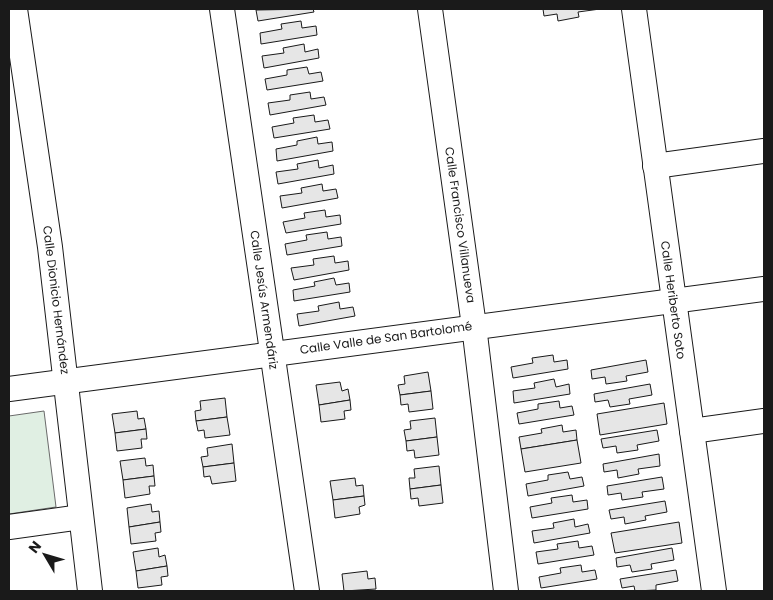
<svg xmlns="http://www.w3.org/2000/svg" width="773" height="600" font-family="Poppins,sans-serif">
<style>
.green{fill:#e0efe3;stroke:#6a6a6a}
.building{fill:#e6e6e6;stroke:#1a1a1a}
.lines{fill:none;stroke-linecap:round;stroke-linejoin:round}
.minor-casing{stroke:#1a1a1a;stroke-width:26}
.minor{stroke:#fff;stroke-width:24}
.labels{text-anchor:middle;stroke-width:4;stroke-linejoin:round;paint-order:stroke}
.street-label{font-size:12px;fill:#1a1a1a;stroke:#fff}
</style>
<rect width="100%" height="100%" fill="#fff"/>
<polygon class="green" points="44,411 56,507 9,514 9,416"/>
<g class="building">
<polygon points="313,9 314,12 258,21 256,10"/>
<polygon points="543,9 600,9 578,12 579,17 558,21 557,14 544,16"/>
<polygon points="301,21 302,28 316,26 317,35 261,44 260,33 282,29 281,24"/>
<polygon points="304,44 305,52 318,49 319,58 264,68 262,56 284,53 283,48"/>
<polygon points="307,67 309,74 321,72 323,81 267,90 265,79 287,75 287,70"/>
<polygon points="310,92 311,99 324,97 326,105 270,115 268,103 290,100 290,95"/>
<polygon points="314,115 315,122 328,120 330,129 274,138 272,127 294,123 293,118"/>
<polygon points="317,137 318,144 332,142 333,151 277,161 276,149 297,145 297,141"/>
<polygon points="318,160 319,168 333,165 334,174 278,184 276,172 298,169 297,164"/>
<polygon points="322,184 323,191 336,189 338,198 282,208 280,196 302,193 301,188"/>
<polygon points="325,210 326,217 340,215 341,224 286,233 283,222 305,218 304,213"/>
<polygon points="327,232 328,239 341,237 342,246 287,255 285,244 307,240 306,235"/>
<polygon points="334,256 335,263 348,261 349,270 294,280 291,268 314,265 313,259"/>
<polygon points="334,278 336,285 349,283 350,292 294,301 293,290 315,286 314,282"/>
<polygon points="339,302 340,309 353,307 355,316 299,326 297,314 319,311 318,306"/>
<polygon points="553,355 554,362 567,360 568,369 513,378 511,367 533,363 532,358"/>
<polygon points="646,360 648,372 626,376 627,381 606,384 605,377 592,379 591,370"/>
<polygon points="428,372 431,391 400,395 398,385 405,384 404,376"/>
<polygon points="554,379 556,387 569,384 570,394 514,403 513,391 535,388 534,383"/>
<polygon points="340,382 342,391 348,389 350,400 319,405 316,385"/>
<polygon points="650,384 652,395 629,399 630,404 610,407 608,400 595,402 594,394"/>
<polygon points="431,391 433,409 409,412 408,404 401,405 400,395"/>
<polygon points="225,398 227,417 196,421 195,411 201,410 200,401"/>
<polygon points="350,400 351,410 344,411 345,419 321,422 319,405"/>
<polygon points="559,401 560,408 572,406 574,415 519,424 517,413 538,409 538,404"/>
<polygon points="664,403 667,424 600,435 597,414"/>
<polygon points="137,411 138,419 144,418 146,429 115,433 112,414"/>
<polygon points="227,417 230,435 205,438 204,430 198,431 196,421"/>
<polygon points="435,418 437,437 406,441 404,430 411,429 410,421"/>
<polygon points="562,425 563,432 576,430 577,440 521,449 519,437 542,433 541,429"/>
<polygon points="146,429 147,439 141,439 142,448 117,451 115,433"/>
<polygon points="657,430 659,441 637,445 638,450 617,453 616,446 603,448 601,439"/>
<polygon points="437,437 439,455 415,458 414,450 407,451 406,441"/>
<polygon points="577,440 581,463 525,472 521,449"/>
<polygon points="232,444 234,463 203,467 201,457 208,456 207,448"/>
<polygon points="659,454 660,466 638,469 639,474 618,478 617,470 604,472 603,464"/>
<polygon points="145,458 146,466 153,465 154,476 123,480 120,461"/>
<polygon points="234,463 236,481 212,484 210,476 204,477 203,467"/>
<polygon points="439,466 441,485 410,489 409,478 415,478 414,469"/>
<polygon points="568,472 570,479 582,477 584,486 528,496 526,484 548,480 548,475"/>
<polygon points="154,476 155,486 149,486 150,494 125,498 123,480"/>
<polygon points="662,477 664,489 642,492 643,497 622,500 621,493 608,495 607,486"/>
<polygon points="355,478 356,486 363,485 364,496 333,500 330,481"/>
<polygon points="441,485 443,503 419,506 418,498 411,499 410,489"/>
<polygon points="572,495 573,502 587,500 588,509 532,518 530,507 552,503 551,498"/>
<polygon points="364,496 365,505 359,507 360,514 335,518 333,500"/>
<polygon points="665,501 667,512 645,516 646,520 625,524 624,517 611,519 609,510"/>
<polygon points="151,504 152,512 159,511 160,522 129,527 127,508"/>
<polygon points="574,519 575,527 588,524 590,533 534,543 532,531 554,528 553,523"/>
<polygon points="160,522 161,532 155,533 156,541 131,544 129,527"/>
<polygon points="679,522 682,543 615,553 611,533"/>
<polygon points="578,541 579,548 592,546 594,555 538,564 536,552 558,549 557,544"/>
<polygon points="158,548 159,557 165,555 167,566 136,571 133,552"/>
<polygon points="672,548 674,560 651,564 652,569 632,572 630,565 617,567 616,558"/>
<polygon points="581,565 582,572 595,570 597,579 541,588 539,577 561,573 560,568"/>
<polygon points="167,566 168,576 161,577 162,585 138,588 136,571"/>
<polygon points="676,570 678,581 656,585 656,590 635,591 634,586 622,588 620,579"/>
<polygon points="367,571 368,579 375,578 376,589 344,591 342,574"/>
</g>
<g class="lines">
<defs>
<g id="minor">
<polyline points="15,9 50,247 90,591"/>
<polyline points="222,9 307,591"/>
<polyline points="430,9 474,326 506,591"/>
<polyline points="634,9 714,591"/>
<polyline points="655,166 764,151"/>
<polyline points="9,389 764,289"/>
<polyline points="692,431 764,421"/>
<polyline points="9,527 81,517"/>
</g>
</defs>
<use href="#minor" class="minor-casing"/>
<use href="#minor" class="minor"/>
</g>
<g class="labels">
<g class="street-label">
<text transform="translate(460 225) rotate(82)" y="4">Calle Francisco Villanueva</text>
<text transform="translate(56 300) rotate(83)" y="4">Calle Dionicio Hernández</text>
<text transform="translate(264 300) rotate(82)" y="4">Calle Jesús Armendáriz</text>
<text transform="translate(673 300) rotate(82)" y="4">Calle Heriberto Soto</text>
<text transform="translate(386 338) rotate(-8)" y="4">Calle Valle de San Bartolomé</text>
</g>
</g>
<rect width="773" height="600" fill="none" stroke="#1a1a1a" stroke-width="20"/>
<g transform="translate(45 555) rotate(308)" stroke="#ffffff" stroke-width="4" paint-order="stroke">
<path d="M0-4L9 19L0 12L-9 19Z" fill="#1a1a1a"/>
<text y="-8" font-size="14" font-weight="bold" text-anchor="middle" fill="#1a1a1a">N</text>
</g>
</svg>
